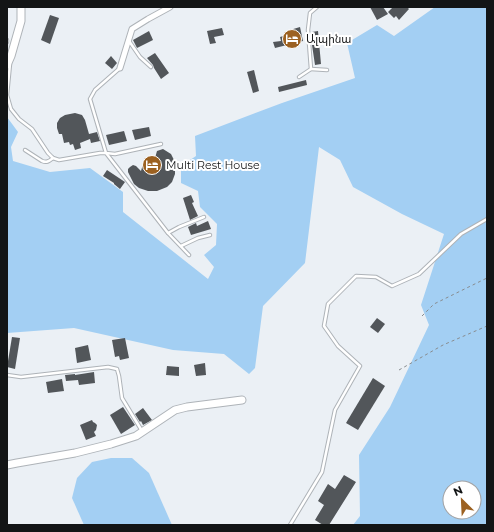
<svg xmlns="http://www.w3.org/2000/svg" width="494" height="532" font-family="Montserrat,'Noto Sans Armenian',sans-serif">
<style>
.green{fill:#a3cff3;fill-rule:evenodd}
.building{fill:#52565a}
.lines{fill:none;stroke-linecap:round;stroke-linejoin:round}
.lane-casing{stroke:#aeb3b8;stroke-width:4.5}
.street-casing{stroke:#aeb3b8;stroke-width:7}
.secondary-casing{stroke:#aeb3b8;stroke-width:9}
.path{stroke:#888c8f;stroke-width:1;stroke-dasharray:3 3;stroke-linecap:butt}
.lane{stroke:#fff;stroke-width:2.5}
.street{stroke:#fff;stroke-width:5}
.secondary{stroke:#fff;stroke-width:7}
.labels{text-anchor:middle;stroke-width:4;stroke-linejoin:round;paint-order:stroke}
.poi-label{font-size:11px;fill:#131516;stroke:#fff;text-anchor:start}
</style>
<rect width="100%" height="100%" fill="#ebf0f5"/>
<g class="green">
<path d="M435,7H487V525H353L360,516L359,455L390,407L429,325L421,305L444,234L402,214L353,187L340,160L319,147L305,263L263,306L255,368L249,374L224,354L173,350L74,328L7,333V117L18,132L11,147L13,161L50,172L90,168L123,192V212L208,279L214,267L204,255L216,245L217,224L200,207L198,191L181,183V166L196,156L195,136L282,103L355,78L347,43L377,25L394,36ZM450,488H474V512H450Z"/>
<polygon points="111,458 132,458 149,473 172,525 84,525 72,498 77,478 92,462"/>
</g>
<g class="building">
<polygon points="370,7 383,7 388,14 377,20"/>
<polygon points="393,7 407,7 409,9 399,20 396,16 394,18 388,12"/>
<polygon points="50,15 59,18 50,44 41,40"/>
<polygon points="300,27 303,41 275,48 273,42 281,41 280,37 287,35 287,33 290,32 290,30"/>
<polygon points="222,28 224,35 214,37 216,43 210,44 207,31"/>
<polygon points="149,31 153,40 137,48 133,40"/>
<polygon points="318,31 321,64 315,65 312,45 314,45 312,32"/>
<polygon points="155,53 169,73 161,79 154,68 153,65 147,58"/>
<polygon points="111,56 117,63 112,69 105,63"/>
<polygon points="254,70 259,91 253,93 247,72"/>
<polygon points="306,80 307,85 279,92 278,87"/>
<polygon points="75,113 82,115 85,120 89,134 97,132 100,141 91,143 90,139 80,143 81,148 75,150 73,144 70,145 69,142 64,143 62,134 59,134 57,128 57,123 60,118 65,115"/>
<polygon points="149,127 151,136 135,140 132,130"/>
<polygon points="124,131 127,141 109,145 106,135"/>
<polygon points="163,149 171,154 175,162 175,174 172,182 167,187 157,191 148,191 139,188 134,184 128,172 128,169 130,167 133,165 136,166 141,171 143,164 145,160 147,159 155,158 157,151"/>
<polygon points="107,170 125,182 120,189 114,184 114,183 103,176"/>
<polygon points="191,195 194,202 192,203 198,216 190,220 183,198"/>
<polygon points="208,221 211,229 191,235 188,227 196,223 197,226"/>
<polygon points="377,318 385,324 378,333 370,327"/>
<polygon points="12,337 20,338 15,369 7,367"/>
<polygon points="125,338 129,358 120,360 119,356 115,357 112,340"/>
<polygon points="88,345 91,360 77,363 75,348"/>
<polygon points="205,363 206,375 196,376 194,365"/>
<polygon points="167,366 179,367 179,376 166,375"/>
<polygon points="94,372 95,383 79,385 78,380 66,381 65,375 75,374 75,375"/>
<polygon points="373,378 385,386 358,430 346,423"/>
<polygon points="62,379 64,391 48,393 46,382"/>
<polygon points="123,407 135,425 121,434 110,415"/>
<polygon points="143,408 152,420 143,425 141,421 140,422 135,414"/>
<polygon points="92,420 93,422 95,423 97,425 96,430 94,432 96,436 86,440 80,425"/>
<polygon points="344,475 356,482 329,525 323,525 315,520 324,505 318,501 328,484 335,489"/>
</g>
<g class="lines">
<defs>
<g id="lane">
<polyline points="7,40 7,42"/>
<polyline points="129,41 140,57 151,67"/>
<polyline points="10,64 7,95 11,109 19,119 32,129 48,153 53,158 59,160 100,153 106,153 168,233 189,255"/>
<polyline points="120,68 95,90 90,99 106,153 115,154 161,144"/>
<polyline points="311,69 327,70"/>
<polyline points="299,77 311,69 308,30 310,13 317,7"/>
<path d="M25,150L42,161C47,163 49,161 53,158"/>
<polyline points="168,233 179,227 204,217"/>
<polyline points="181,246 198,238 210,235"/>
<polyline points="7,375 21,377 108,367 117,369 119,376 122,398 142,431"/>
<polyline points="290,525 322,472 335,410 360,366 338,346 324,326 328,304 356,276 376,277 392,286 419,274 461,234 487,219"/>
</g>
<polyline id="street" points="120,68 132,29 148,19 170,7"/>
<g id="secondary">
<polyline points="7,65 11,56 21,21 21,7"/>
<polyline points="7,465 17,463 75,453 111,444 136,436 175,410 187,407 242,400"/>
</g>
</defs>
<use href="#lane" class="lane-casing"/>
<use href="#street" class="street-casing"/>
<use href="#secondary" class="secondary-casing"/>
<g class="path">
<polyline points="422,316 434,304 487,278"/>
<polyline points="399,370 443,345 487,326"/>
</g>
<use href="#lane" class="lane"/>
<use href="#street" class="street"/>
<use href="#secondary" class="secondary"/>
</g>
<defs>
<symbol id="hotel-disc" viewBox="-11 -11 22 22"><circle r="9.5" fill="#9c6121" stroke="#fff"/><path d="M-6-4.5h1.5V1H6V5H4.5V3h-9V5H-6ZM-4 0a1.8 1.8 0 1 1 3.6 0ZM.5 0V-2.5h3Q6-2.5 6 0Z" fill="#fff"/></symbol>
</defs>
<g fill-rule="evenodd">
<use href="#hotel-disc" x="281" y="28" width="22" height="22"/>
<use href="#hotel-disc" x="141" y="154" width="22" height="22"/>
</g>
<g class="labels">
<g class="poi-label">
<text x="306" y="43">Ալպինա</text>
<text x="166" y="169">Multi Rest House</text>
</g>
</g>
<rect width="494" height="532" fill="none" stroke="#131516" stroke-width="16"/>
<g transform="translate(462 500) rotate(336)"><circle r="19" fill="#ffffff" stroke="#a1a1a2"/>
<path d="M0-3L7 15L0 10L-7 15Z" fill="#9c6121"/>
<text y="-6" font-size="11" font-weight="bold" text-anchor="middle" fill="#131516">N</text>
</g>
</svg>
